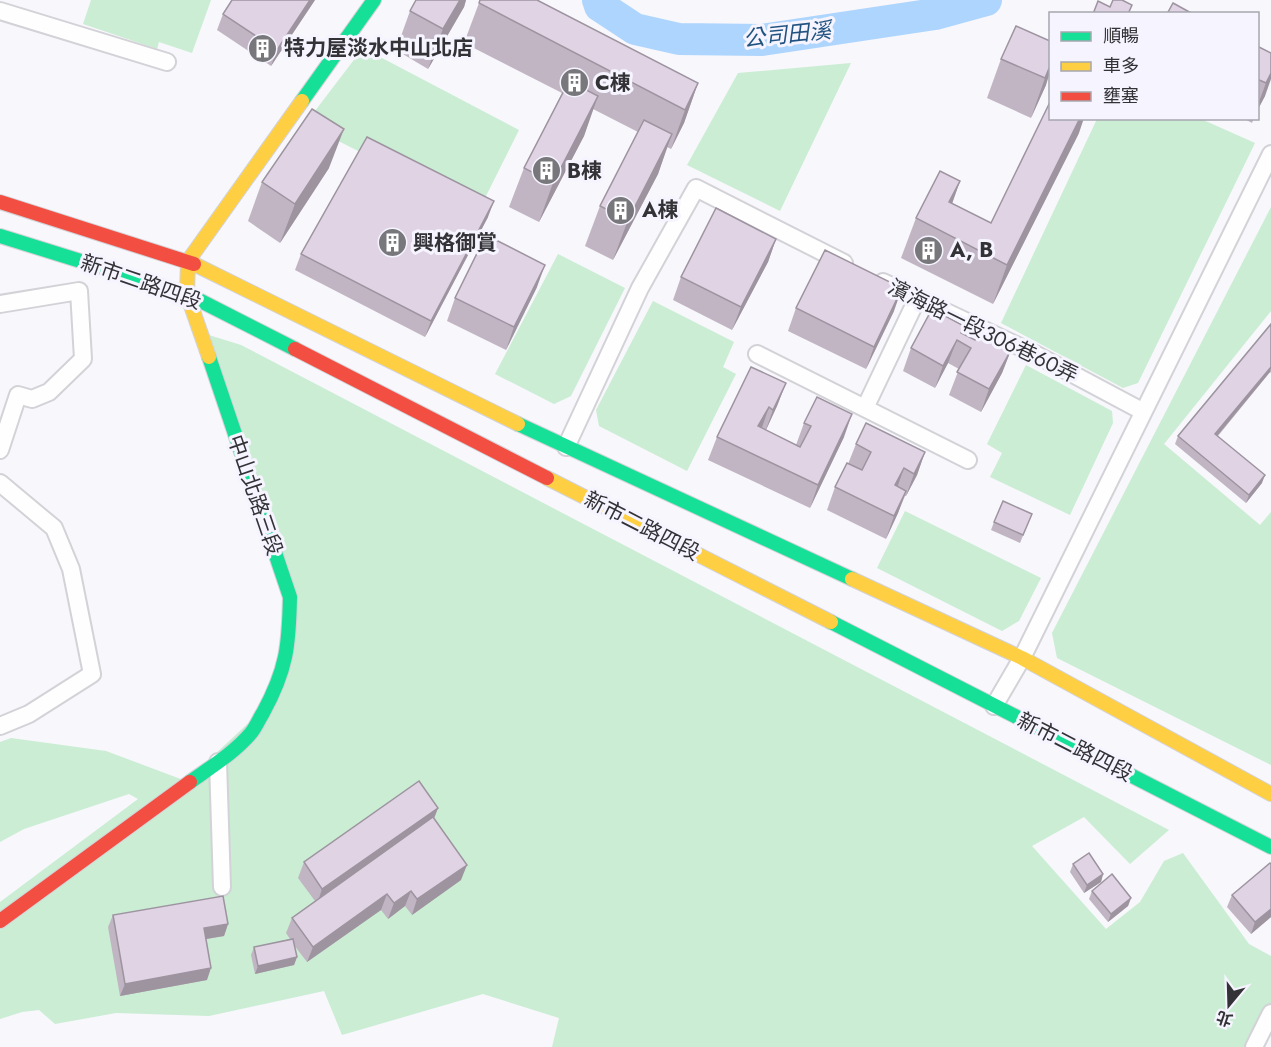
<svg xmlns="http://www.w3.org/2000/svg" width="1271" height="1047" font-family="Jost,'Noto Sans TC',sans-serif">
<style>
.green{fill:#caedd3}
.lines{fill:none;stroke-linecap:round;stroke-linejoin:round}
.river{stroke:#aed5fd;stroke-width:32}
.street-casing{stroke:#d3d2d7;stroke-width:20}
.fast-casing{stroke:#d3d2d7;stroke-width:16}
.slow-casing{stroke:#d3d2d7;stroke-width:16}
.jam-casing{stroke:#d3d2d7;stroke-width:16}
.street{stroke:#fefeff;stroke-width:16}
.fast{stroke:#16e098;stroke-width:14}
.slow{stroke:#ffcf43;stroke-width:14}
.jam{stroke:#f24e42;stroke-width:14}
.wall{fill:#c1b5c4}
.shaded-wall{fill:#9d94a0}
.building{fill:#e0d3e4;stroke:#9d94a0;stroke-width:1.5}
.labels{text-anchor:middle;stroke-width:6;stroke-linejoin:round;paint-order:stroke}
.poi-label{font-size:21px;font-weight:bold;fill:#333337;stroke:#f5f4ff;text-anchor:start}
.street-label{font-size:21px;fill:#333337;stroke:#f5f4ff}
.water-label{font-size:22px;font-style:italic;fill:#225380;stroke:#f5f4ff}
</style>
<rect width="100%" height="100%" fill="#f7f7fc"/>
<g class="green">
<polygon points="91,0 211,0 192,53 159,42 157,49 83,24"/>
<polygon points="363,48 519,130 478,212 305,124"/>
<polygon points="851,63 780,211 687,165 738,73"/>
<polygon points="1097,119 1201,119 1255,143 1138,383 1123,388 1001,323"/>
<polygon points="1271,207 1271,311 1164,444 1260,525 1271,512 1271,765 1057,658 1052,633"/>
<polygon points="558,254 625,288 571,396 554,404 495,374"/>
<polygon points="653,301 734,342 723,367 736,374 687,471 599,426 596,410"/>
<polygon points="196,331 241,345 1169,830 1130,864 1084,817 1032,846 1106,929 1140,902 1164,861 1183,853 1249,944 1271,956 1271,1014 1251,1047 552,1047 559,1018 483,994 342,1035 324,991 209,1016 116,1013 55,1024 39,1010 22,1012 0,1019 0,902 138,799 129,794 24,829 0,842 0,742 11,738 106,751 186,781 256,716 287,651 287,595"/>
<polygon points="1026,365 1112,411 1113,423 1070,515 990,477 1002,453 987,444"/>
<polygon points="905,511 1041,578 1019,621 1002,631 877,568"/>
</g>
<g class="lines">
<polyline class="river" points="598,0 600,6 635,29 679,39 762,40 935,14 986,0"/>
<defs>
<g id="street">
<polyline points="0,11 167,62"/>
<polyline points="883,282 1035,354 1142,411"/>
<polyline points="0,304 79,291 83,359 49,392 32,399 18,395 0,450"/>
<polyline points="757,354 968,460"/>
<polyline points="865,408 917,299"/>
<polyline points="566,447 640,288 696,188 844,263"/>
<polyline points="0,483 54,528 71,569 92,674 29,714 0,726"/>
<polyline points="994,706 1022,658 1271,154"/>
<polyline points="218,762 222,887"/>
<polyline points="1254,1047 1271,1013"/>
</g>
<g id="fast">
<polyline points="302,101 374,0"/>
<polyline points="0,236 187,294 295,349"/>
<polyline points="518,424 852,579"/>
<polyline points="831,622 1271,847"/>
<path d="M190,782C211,767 235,752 251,733C256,727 259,719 263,713C287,669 289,645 290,597L209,357"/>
</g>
<g id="slow">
<polyline points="194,264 518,424"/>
<polyline points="209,357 187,294 188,261 302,101"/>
<polyline points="547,478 831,622"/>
<polyline points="852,579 1022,658 1271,794"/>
</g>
<g id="jam">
<polyline points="0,202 194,264"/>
<polyline points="295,349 547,478"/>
<polyline points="0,921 190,782"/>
</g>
</defs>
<use href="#street" class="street-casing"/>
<use href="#fast" class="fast-casing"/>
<use href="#slow" class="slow-casing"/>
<use href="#jam" class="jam-casing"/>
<use href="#street" class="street"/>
<use href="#fast" class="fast"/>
<use href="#slow" class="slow"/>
<use href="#jam" class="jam"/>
</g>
<g class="wall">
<polygon points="315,0 271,66 217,30 223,14"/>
<polygon points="416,0 466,0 464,7 428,69 396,50 410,11"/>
<polygon points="479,3 698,83 684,123 671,149 667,147 658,174 613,260 585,246 600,206 638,132 593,109 584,136 539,222 509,207 524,168 562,93 464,43"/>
<polygon points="1050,41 1046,85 1031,118 987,98 1001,59"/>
<polygon points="1257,46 1271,53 1265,96 1257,111"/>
<polygon points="1243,118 1254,118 1252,123"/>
<polygon points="1079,133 993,304 901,258 916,218 960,181 952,203 991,223"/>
<polygon points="329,168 280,243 248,221 262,182"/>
<polygon points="488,217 425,337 295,270 301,254"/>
<polygon points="776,239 768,262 732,330 673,300 681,277"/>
<polygon points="537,287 506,350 447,321 455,298"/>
<polygon points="796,308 894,311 866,369 788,331"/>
<polygon points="1271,324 1271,373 1270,372 1218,436 1262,483 1246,503 1175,444 1178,436"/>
<polygon points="964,326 962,333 975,340 1011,350 1002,373 981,412 949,395 959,369 948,363 935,388 903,371 911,348"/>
<polygon points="786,383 777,406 766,430 796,445 804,423 844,437 810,508 708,460 717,437"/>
<polygon points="856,444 925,452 917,475 906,496 905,496 898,513 886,539 827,510 835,487 848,464"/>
<polygon points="1032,514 1020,543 991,530 994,522"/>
<polygon points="438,808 434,819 461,880 412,915 405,906 388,919 381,910 307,962 294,945 297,957 294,965 255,974 251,955 254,947 290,939 286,933 292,918 315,901 298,878 304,862"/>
<polygon points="1073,864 1103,874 1101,882 1084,893 1070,872"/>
<polygon points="1092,891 1131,898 1128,906 1108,922 1089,899"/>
<polygon points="1232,895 1271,917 1251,934 1227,907"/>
<polygon points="113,915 228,924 224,936 206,939 207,980 120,996 108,927"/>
</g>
<g class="shaded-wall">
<polygon points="310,0 315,0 271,66 277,50"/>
<polygon points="460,0 466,0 464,7 428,69 443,29"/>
<polygon points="1050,66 1050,72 1046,85 1031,118 1045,78"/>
<polygon points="1271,73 1271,79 1265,96 1257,111 1257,107 1266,83"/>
<polygon points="698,83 684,123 671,149 685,110"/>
<polygon points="598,96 584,136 539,222 553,183"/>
<polygon points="1080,118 1084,118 1079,133 993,304 1007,265"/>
<polygon points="344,129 329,168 280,243 295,204"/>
<polygon points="672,134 658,174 613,260 628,220"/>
<polygon points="960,181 946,221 949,202"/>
<polygon points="494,201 488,217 425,337 431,321"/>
<polygon points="776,239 768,262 732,330 741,307"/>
<polygon points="545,265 537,287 506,350 514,327"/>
<polygon points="902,288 894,311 866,369 874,347"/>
<polygon points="957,340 948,363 935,388 943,366"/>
<polygon points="1011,350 1002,373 981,412 989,389"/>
<polygon points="1271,367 1270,372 1212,442 1215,434"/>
<polygon points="786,383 777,406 765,432 773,410"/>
<polygon points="769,407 761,430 758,426"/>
<polygon points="852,414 844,437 810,508 818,485"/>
<polygon points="925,452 917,475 906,496 914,474"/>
<polygon points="904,468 896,491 895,485"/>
<polygon points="1265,475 1262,483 1246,503 1249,495"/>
<polygon points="906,491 898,513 886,539 894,516"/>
<polygon points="438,808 432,823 317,904 322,889"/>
<polygon points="467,865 461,880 412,915 417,899"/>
<polygon points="1103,874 1101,882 1084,893 1087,885"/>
<polygon points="411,891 405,906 388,919 394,903"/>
<polygon points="387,894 381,910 307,962 313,947"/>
<polygon points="1131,898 1128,906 1108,922 1111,914"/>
<polygon points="1271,909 1271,917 1251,934 1255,922"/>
<polygon points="228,924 224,936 200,940 204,928"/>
<polygon points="297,957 294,965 255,974 258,966"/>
<polygon points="211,968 207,980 120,996 125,984"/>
</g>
<g class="building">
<polygon points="232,0 310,0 277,50 223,14"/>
<polygon points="416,0 460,0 443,29 410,11"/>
<polygon points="480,0 537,0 698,83 685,110 479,3"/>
<polygon points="1113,0 1122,0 1132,5 1128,14 1093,14 1098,1 1110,7"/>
<polygon points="1173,3 1193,14 1167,14"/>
<polygon points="1016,26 1050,41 1050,66 1045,78 1001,59"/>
<polygon points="1257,46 1271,53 1271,73 1266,83 1257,79"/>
<polygon points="569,81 598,96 553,183 524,168"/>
<polygon points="1050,102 1050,118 1080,118 1007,265 916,218 940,171 960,181 949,202 991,223"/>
<polygon points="312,109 344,129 295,204 262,182"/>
<polygon points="644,120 672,134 628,220 600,206"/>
<polygon points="367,137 494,201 431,321 301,254"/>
<polygon points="716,208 776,239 741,307 681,277"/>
<polygon points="486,235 545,265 514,327 455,298"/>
<polygon points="825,250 902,288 874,347 796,308"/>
<polygon points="932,309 964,326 961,333 975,340 979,333 1011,350 989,389 957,372 971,348 957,340 943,366 911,348"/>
<polygon points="1271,324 1271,367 1215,434 1265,475 1249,495 1178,436"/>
<polygon points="751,367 786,383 773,410 769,407 758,426 800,447 811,426 804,423 817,397 852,414 818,485 717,437"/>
<polygon points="866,423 925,452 914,474 904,468 895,485 906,491 894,516 835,487 847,463 862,470 871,452 856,444"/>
<polygon points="1003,501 1032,514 1023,535 994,522"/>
<polygon points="419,781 438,808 322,889 304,862"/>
<polygon points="433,817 467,865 417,899 411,891 394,903 387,894 313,947 292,918"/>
<polygon points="1089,853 1103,874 1087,885 1073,864"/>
<polygon points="1270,863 1271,864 1271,909 1255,922 1232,895"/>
<polygon points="1112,874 1131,898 1111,914 1092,891"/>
<polygon points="223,896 228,924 204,928 211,968 125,984 113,915"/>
<polygon points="293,939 297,957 258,966 254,947"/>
</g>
<defs>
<symbol id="building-disc" viewBox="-11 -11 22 22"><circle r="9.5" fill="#78787c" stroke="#f5f4ff"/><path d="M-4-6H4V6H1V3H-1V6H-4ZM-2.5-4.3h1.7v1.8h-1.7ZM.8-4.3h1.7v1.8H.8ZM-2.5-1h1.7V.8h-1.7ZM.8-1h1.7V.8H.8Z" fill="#fff"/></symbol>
</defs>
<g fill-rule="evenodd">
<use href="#building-disc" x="246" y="32" width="33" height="33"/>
<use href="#building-disc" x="558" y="66" width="33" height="33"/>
<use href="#building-disc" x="530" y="154" width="33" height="33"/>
<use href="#building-disc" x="604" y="194" width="33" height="33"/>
<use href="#building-disc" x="376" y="226" width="33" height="33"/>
<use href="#building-disc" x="912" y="234" width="33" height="33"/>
</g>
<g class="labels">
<g class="poi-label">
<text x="284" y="55">特力屋淡水中山北店</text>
<text x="595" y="90">C棟</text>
<text x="567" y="178">B棟</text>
<text x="642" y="217">A棟</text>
<text x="413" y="250">興格御賞</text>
<text x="950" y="257">A, B</text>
</g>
<g class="street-label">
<text transform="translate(141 282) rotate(19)" y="7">新市二路四段</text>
<text transform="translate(983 331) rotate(26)" y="7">濱海路一段306巷60弄</text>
<text transform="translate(255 495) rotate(71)" y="7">中山北路三段</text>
<text transform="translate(642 526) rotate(27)" y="7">新市二路四段</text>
<text transform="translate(1075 747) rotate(27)" y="7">新市二路四段</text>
</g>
<g class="water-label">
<text transform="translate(787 34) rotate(-6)" y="8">公司田溪</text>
</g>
</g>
<rect x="1049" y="12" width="210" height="108" fill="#f5f4ff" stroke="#a7a7af" stroke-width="1.5"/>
<rect x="1061" y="32" width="30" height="9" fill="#16e098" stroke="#a7a7af" stroke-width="1.5"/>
<text x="1103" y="42" font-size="18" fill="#333337">順暢</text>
<rect x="1061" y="62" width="30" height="9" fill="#ffcf43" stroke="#a7a7af" stroke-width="1.5"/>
<text x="1103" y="72" font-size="18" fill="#333337">車多</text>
<rect x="1061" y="92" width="30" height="9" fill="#f24e42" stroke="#a7a7af" stroke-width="1.5"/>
<text x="1103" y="102" font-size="18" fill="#333337">壅塞</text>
<g transform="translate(1229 1005) rotate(199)" stroke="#f5f4ff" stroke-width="4.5" paint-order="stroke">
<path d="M0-4.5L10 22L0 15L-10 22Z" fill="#333337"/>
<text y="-9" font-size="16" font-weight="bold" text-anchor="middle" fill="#333337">北</text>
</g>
</svg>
